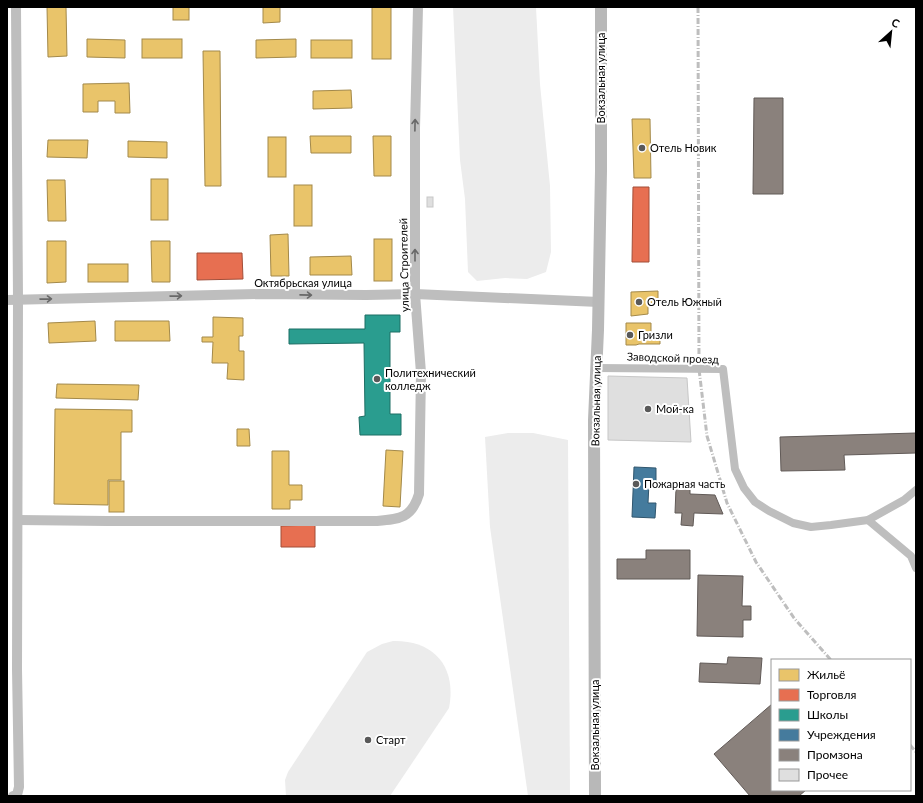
<svg xmlns="http://www.w3.org/2000/svg" width="923" height="803" font-family="Lato,sans-serif">
<style>
.green{fill:#ececec}
.homes{fill:#e9c46a;stroke:#a3894a}
.shops{fill:#e76f51;stroke:#a24e39}
.schools{fill:#2a9d8f;stroke:#1d6e64}
.public{fill:#457b9d;stroke:#30566e}
.industry{fill:#8a817c;stroke:#615a57}
.building{fill:#dfdfdf;stroke:#c7c7c7}
.lines{fill:none;stroke-linecap:round;stroke-linejoin:round}
.minor{stroke:#bebebe;stroke-width:8}
.tertiary{stroke:#bebebe;stroke-width:10}
.secondary{stroke:#b8b8b8;stroke-width:12}
.rail{stroke:#bebebe;stroke-width:3;stroke-dasharray:6 2 1 2;stroke-linecap:butt}
.oneway{stroke:#686868}
.poi-dot{fill:#595959;stroke:#fff;stroke-width:1.5}
.labels{text-anchor:middle;stroke-width:4;stroke-linejoin:round;paint-order:stroke}
.street-label{font-size:11px;fill:#000;stroke:#fff}
.poi-label{font-size:11px;fill:#000;stroke:#fff;text-anchor:start}
</style>
<rect width="100%" height="100%" fill="#fff"/>
<g class="green">
<polygon points="453,7 536,7 540,84 550,186 551,252 546,272 527,279 505,278 477,281 468,272 465,199 460,160"/>
<polygon points="508,433 533,433 568,440 570,796 528,796 490,527 485,437"/>
<path d="M393,641C434,640 457,667 449,708L390,796H286L285,780L288,772L367,652L382,644Z"/>
</g>
<g class="homes">
<polygon points="47,7 66,7 67,56 48,57"/>
<rect x="173" y="7" width="16" height="13"/>
<polygon points="263,7 280,7 280,22 263,23"/>
<rect x="372" y="7" width="19" height="52"/>
<polygon points="87,39 125,40 125,58 87,57"/>
<rect x="142" y="39" width="40" height="19"/>
<polygon points="296,39 296,57 256,58 256,40"/>
<rect x="311" y="40" width="41" height="18"/>
<polygon points="203,51 220,51 221,186 205,186"/>
<polygon points="129,83 130,113 115,113 115,101 98,101 98,112 83,112 83,84"/>
<polygon points="351,90 352,108 313,109 313,91"/>
<polygon points="632,119 650,119 651,178 634,178"/>
<polygon points="310,136 351,136 351,153 311,153"/>
<polygon points="373,136 391,136 391,176 374,176"/>
<rect x="268" y="137" width="18" height="40"/>
<polygon points="48,140 88,140 87,158 47,157"/>
<polygon points="128,141 167,142 167,158 128,157"/>
<rect x="151" y="179" width="17" height="41"/>
<polygon points="47,180 65,180 66,221 48,221"/>
<rect x="294" y="185" width="18" height="41"/>
<polygon points="288,234 289,276 271,276 270,235"/>
<rect x="374" y="239" width="18" height="42"/>
<polygon points="47,241 66,241 66,282 47,283"/>
<polygon points="151,241 170,241 170,282 152,282"/>
<polygon points="351,256 352,275 310,275 310,257"/>
<rect x="88" y="264" width="40" height="18"/>
<polygon points="658,291 658,303 648,303 648,314 631,316 631,292"/>
<polygon points="213,317 243,318 243,336 239,336 239,351 244,351 244,380 227,379 228,363 212,363 213,342 202,342 202,337 213,337"/>
<polygon points="95,321 96,341 49,343 48,323"/>
<polygon points="115,321 169,321 170,341 115,341"/>
<polygon points="626,323 651,323 651,338 660,338 660,344 639,344 636,345 626,345"/>
<polygon points="57,384 139,385 138,400 56,398"/>
<polygon points="55,409 132,410 132,432 121,432 121,480 108,480 108,505 54,504"/>
<polygon points="237,429 249,429 250,446 237,446"/>
<polygon points="386,450 403,451 400,507 383,506"/>
<polygon points="272,451 289,451 289,485 302,485 302,500 290,500 290,509 272,509"/>
<rect x="109" y="481" width="15" height="31"/>
</g>
<g class="shops">
<polygon points="633,187 649,187 649,262 632,262"/>
<polygon points="197,253 242,253 243,279 197,280"/>
<polygon points="315,525 315,547 281,547 281,526"/>
</g>
<polygon class="schools" points="365,315 400,315 400,332 390,332 390,414 401,414 401,435 360,435 359,417 365,416 364,343 289,344 289,329 365,329"/>
<polygon class="public" points="634,467 656,468 656,483 649,483 648,503 656,503 655,518 632,517"/>
<g class="industry">
<polygon points="754,98 783,98 783,194 753,194"/>
<polygon points="916,433 916,453 844,455 845,470 781,471 780,437"/>
<polygon points="676,488 690,489 690,494 715,495 723,514 694,513 693,526 681,525 682,513 675,513"/>
<polygon points="646,550 690,550 690,579 617,579 617,559 646,559"/>
<polygon points="698,575 743,576 742,606 751,606 751,620 743,620 743,637 697,636"/>
<polygon points="728,657 762,658 760,684 699,682 700,663 727,664"/>
<polygon points="772,704 772,790 806,790 799,796 750,796 714,754"/>
</g>
<g class="building">
<rect x="427" y="197" width="6" height="10"/>
<polygon points="608,376 687,378 691,442 608,440"/>
</g>
<g class="lines">
<g class="minor">
<polyline points="596,368 723,369 735,469 744,488 755,502 769,511 793,523 811,527 831,525 868,520 904,500 916,490"/>
<polyline points="868,520 911,556 916,568"/>
</g>
<g class="tertiary">
<polyline points="7,300 260,294 366,295 415,294 599,302"/>
<path d="M18,520L107,521H377C400,519 412,518 419,494L421,373L415,294V128L418,7"/>
<polyline points="13,796 17,795 19,787 17,669 18,299 16,7"/>
</g>
<polyline class="secondary" points="595,796 594,420 598,330 601,171 601,7"/>
<g class="rail">
<polyline points="698,7 699,369 707,436 727,503 756,562 794,618 831,660"/>
<polyline points="910,745 916,752"/>
</g>
</g>
<defs><path id="oneway-shaft" d="M-6 0H5M1.5-3L5.5 0L1.5 3" fill="none" stroke-width="1.6" stroke-linecap="round" stroke-linejoin="round"/></defs>
<g class="oneway">
<use href="#oneway-shaft" transform="translate(415 125) rotate(-89)"/>
<use href="#oneway-shaft" transform="translate(415 255) rotate(-90)"/>
<use href="#oneway-shaft" transform="translate(306 295) rotate(1)"/>
<use href="#oneway-shaft" transform="translate(176 296) rotate(-1)"/>
<use href="#oneway-shaft" transform="translate(46 299) rotate(-1)"/>
</g>
<g class="poi-dot">
<circle cx="642" cy="148" r="4"/>
<circle cx="639" cy="302" r="4"/>
<circle cx="630" cy="335" r="4"/>
<circle cx="377" cy="379" r="4"/>
<circle cx="648" cy="409" r="4"/>
<circle cx="636" cy="484" r="4"/>
<circle cx="368" cy="740" r="4"/>
</g>
<g class="labels">
<g class="street-label">
<text transform="translate(601 78) rotate(-90)" y="4">Вокзальная улица</text>
<text transform="translate(404 265) rotate(-91)" y="4">улица Строителей</text>
<text x="303" y="287">Октябрьская улица</text>
<text transform="translate(673 358) rotate(2)" y="4">Заводской проезд</text>
<text transform="translate(596 401) rotate(-89)" y="4">Вокзальная улица</text>
<text transform="translate(595 725) rotate(-90)" y="4">Вокзальная улица</text>
</g>
<g class="poi-label">
<text x="650" y="152">Отель Новик</text>
<text x="647" y="306">Отель Южный</text>
<text x="638" y="339">Гризли</text>
<text x="385" y="377">Политехнический<tspan x="385" dy="13">колледж</tspan></text>
<text x="656" y="413">Мой-ка</text>
<text x="644" y="488">Пожарная часть</text>
<text x="376" y="744">Старт</text>
</g>
</g>
<rect width="923" height="803" fill="none" stroke="#000000" stroke-width="16"/>
<rect x="771" y="659" width="140" height="132" fill="#ffffff" stroke="#999999"/>
<rect x="779" y="669" width="20" height="12" fill="#e9c46a" stroke="#999999"/>
<text x="807" y="679" font-size="12" fill="#000000">Жильё</text>
<rect x="779" y="689" width="20" height="12" fill="#e76f51" stroke="#999999"/>
<text x="807" y="699" font-size="12" fill="#000000">Торговля</text>
<rect x="779" y="709" width="20" height="12" fill="#2a9d8f" stroke="#999999"/>
<text x="807" y="719" font-size="12" fill="#000000">Школы</text>
<rect x="779" y="729" width="20" height="12" fill="#457b9d" stroke="#999999"/>
<text x="807" y="739" font-size="12" fill="#000000">Учреждения</text>
<rect x="779" y="749" width="20" height="12" fill="#8a817c" stroke="#999999"/>
<text x="807" y="759" font-size="12" fill="#000000">Промзона</text>
<rect x="779" y="769" width="20" height="12" fill="#dfdfdf" stroke="#999999"/>
<text x="807" y="779" font-size="12" fill="#000000">Прочее</text>
<g transform="translate(891 32) rotate(27)" stroke="#ffffff" stroke-width="3" paint-order="stroke">
<path d="M0-3L7 15L0 10L-7 15Z" fill="#000000"/>
<text y="-6" font-size="11" font-weight="bold" text-anchor="middle" fill="#000000">С</text>
</g>
</svg>
